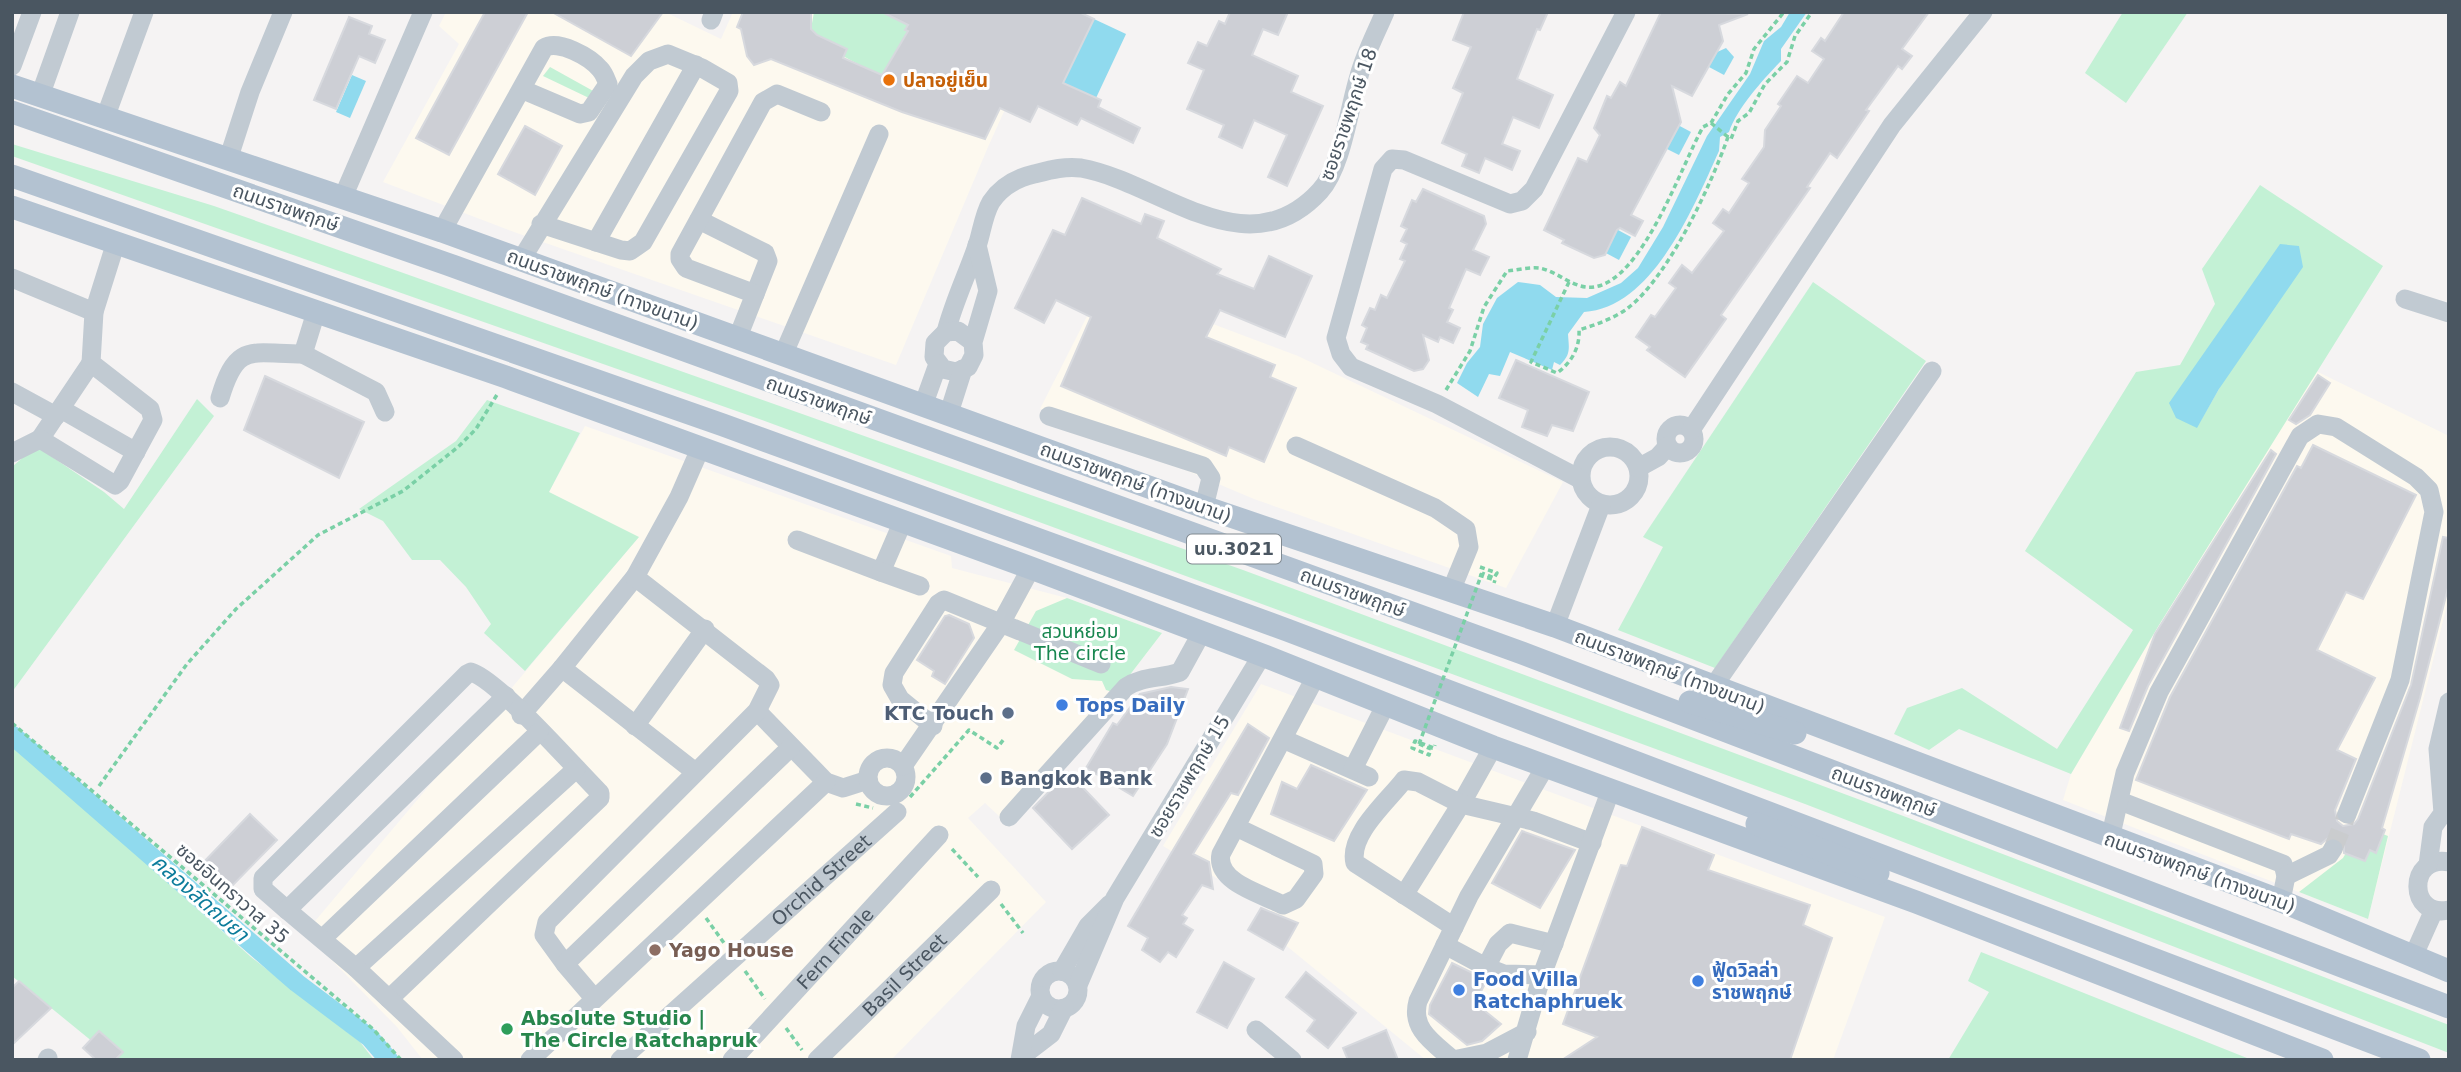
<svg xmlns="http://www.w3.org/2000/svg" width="2461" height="1072" font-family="'DejaVu Sans','Noto Sans Thai',sans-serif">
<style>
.commercial{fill:#fdf9ef}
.green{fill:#c3f1d5;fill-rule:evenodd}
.water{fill:#90daee}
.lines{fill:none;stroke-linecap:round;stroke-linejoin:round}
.canal{stroke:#90daee;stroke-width:19}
.building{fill:#cdcfd5;stroke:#d7d9de;stroke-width:2}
.minor-tunnel{stroke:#caccce;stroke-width:19;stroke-dasharray:19 10;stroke-linecap:butt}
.path{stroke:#7ad0a6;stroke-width:3.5;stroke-dasharray:5 3.5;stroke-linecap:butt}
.minor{stroke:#c1cad2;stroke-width:19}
.major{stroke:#b3c2d1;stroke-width:23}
.path-bridge{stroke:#7ad0a6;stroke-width:3.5;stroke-dasharray:5 3.5;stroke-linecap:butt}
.food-dot{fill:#e8710a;stroke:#fff;stroke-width:2.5}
.shop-dot{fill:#3f7fe0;stroke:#fff;stroke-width:2.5}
.service-dot{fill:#5c6f8a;stroke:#fff;stroke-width:2.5}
.education-dot{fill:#8d6e63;stroke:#fff;stroke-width:2.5}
.leisure-dot{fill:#2e9e5b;stroke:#fff;stroke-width:2.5}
.labels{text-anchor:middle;stroke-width:6;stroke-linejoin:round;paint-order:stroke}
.shield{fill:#fff;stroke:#808990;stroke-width:2}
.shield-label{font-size:18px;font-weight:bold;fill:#4a5661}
.food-label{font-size:19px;font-weight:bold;fill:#c56008;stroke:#fff;text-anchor:start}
.street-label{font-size:19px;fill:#4a5661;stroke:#fff}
.park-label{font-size:19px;fill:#17864f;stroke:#fff}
.shop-label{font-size:19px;font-weight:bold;fill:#366cbe;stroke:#fff;text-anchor:start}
.service-label{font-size:19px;font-weight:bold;fill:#4e5e75;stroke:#fff;text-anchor:end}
.education-label{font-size:19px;font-weight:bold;fill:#785e54;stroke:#fff;text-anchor:start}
.leisure-label{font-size:19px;font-weight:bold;fill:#27864d;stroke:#fff;text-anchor:start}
.water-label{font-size:21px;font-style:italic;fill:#0c7c9b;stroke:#fff}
</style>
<rect width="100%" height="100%" fill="#f5f3f3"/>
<g class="commercial">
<polygon points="446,12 665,12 721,39 733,12 1049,12 988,147 896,365 514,232 383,182 459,44 439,26"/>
<polygon points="1104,283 1298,356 1563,482 1506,588 1254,499 1040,409"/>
<polygon points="2316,371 2449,436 2449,597 2368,919 2063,800 2071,774 2159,625"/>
<polygon points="585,426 951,556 952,568 1067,598 1162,633 1116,693 1000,817 985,803 968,818 1046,902 891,1060 423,1060 397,1027 305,933 638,538 549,492"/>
<polygon points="1261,684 1885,917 1833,1060 1426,1060 1283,943 1293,924 1163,846"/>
</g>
<g class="green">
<path d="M814,12H882L908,25L906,30L991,66L895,54L882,75C855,63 830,52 811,29Z"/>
<polygon points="2123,12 2188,12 2126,103 2085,73"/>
<polygon points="550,67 595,92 589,98 543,76"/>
<polygon points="12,144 214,206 1243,570 1906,817 2449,1025 2449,1053 1805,804 762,420 12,156"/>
<path d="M2260,185L2383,266L2159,625L2071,774L1959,729L1929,750L1894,734L1907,708L1962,688L2057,749L2133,630L2025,551L2136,372L2180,365L2215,304L2202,269ZM2280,244L2219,389L2197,427Z"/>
<polygon points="1813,282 1926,361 1715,668 1618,630 1663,547 1643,537"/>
<polygon points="197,399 214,416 12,692 12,467 36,446 104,492 124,509"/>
<polygon points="487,400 580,433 549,492 639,537 525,671 484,633 491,624 466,587 440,560 412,560 383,521 359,509 456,441"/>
<polygon points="1067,598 1162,633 1116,693 1106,690 1102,681 1072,679 1014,650 1036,611"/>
<polygon points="12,743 251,957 360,1042 374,1060 115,1060 12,976"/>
<polygon points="2362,826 2388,836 2368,919 2299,892 2343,858"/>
<polygon points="1981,952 2252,1060 1948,1060 1989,992 1968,981"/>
</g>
<g class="water">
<path d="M1790,12H1807L1781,49V61C1762,81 1738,107 1729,132L1720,137L1719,151C1694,206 1653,308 1584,312L1568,334C1569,349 1571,354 1560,365L1554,362L1552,370L1510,352L1500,376L1489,374L1478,397L1457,383L1467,363L1480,347L1483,324L1497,298L1518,282L1540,285L1556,297L1587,298L1621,283L1638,268L1663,227L1707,136L1750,74L1764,41L1781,27Z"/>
<polygon points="1094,19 1126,34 1096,98 1063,83"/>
<polygon points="1726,48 1734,57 1724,75 1709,67 1715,53"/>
<polygon points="352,75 366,81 350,118 336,112"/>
<polygon points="1676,124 1691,132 1679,155 1653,142"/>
<polygon points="1605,223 1631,237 1619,260 1604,252"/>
<polygon points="2280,244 2299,246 2303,267 2219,389 2197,428 2176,418 2169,403"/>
</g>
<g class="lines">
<polyline class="canal" points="12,735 297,983 370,1038 389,1060"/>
</g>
<g class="building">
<polygon points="485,12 528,12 449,155 416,138"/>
<polygon points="552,12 663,12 631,56"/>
<polygon points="743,12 811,12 811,29 817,35 847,49 843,58 882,75 908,31 905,30 908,25 882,12 1079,12 1094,19 1063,83 1101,100 1098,107 1140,128 1133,143 1081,118 1077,125 1038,106 1030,122 1000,108 985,139 902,112 771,59 754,65 747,56 741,29 737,27"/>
<polygon points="1230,12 1288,12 1278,35 1263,29 1252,55 1298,76 1291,92 1323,106 1287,186 1268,177 1287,135 1254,120 1242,148 1219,137 1224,125 1187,109 1204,70 1188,63 1198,42 1207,46 1219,21 1225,24"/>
<polygon points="1464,12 1548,12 1540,30 1537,29 1517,79 1553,95 1539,128 1513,117 1502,144 1520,151 1512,170 1485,158 1479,173 1462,166 1467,154 1442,143 1463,93 1453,88 1471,47 1453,40"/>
<polygon points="1661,12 1748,14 1719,25 1723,41 1692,96 1672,86 1681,122 1631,215 1643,221 1635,236 1620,228 1617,230 1605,255 1594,258 1562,243 1564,240 1544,230 1578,158 1587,162 1600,135 1594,128 1607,96 1611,98 1620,82 1626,86"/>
<polygon points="1844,12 1929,12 1902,49 1912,56 1902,69 1898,66 1866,110 1869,111 1837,158 1830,153 1807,187 1810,188 1721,315 1726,319 1685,377 1647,350 1650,347 1636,337 1651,315 1655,317 1676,288 1669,283 1682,265 1692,273 1724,231 1713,223 1723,209 1729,213 1749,183 1742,179 1764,147 1765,130 1781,106 1778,104 1797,76 1808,83 1824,59 1812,51 1821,38 1825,41"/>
<polygon points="349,17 372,26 369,34 385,40 375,63 359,56 336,109 314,100"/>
<polygon points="525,126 562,146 535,195 498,174"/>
<polygon points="1423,189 1484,216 1486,224 1473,250 1489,257 1480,275 1466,269 1449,308 1453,310 1447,322 1460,328 1453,343 1440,337 1438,342 1423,335 1429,360 1423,369 1414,371 1366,349 1368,345 1361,342 1367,328 1362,325 1370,308 1375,310 1381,295 1387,298 1405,261 1400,259 1407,244 1401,241 1407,229 1401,226 1412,200 1416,202"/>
<polygon points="1082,198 1141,224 1145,214 1164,221 1157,238 1221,269 1217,274 1254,289 1269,256 1312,276 1285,337 1220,310 1206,337 1275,365 1270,377 1296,388 1264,462 1229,447 1226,456 1061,386 1091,317 1056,300 1044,323 1015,308 1053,230 1065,235"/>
<polygon points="1516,360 1589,392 1573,431 1552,425 1547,436 1522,427 1528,410 1499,398"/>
<polygon points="2318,375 2330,383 2310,415 2296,424 2289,420"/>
<polygon points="265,376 364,422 339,478 244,430"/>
<polygon points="2313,445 2416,495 2363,599 2346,592 2317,650 2375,678 2337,750 2356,759 2335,810 2337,821 2343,826 2354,824 2358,819 2411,685 2443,537 2449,538 2449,584 2420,698 2382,828 2385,830 2376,853 2370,850 2365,861 2344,853 2344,844 2339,839 2328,838 2321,844 2291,834 2289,839 2136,780 2170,697 2297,466 2301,468"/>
<polygon points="2271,450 2276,454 2148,686 2129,731 2120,728 2155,634"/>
<polygon points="949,615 969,624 974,638 945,684 932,676 934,671 917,660 945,616"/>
<polygon points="1171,687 1188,689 1167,744 1133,796 1086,768 1113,723 1117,725 1140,694"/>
<polygon points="1248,724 1269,738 1238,795 1231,793 1193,854 1209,862 1213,889 1202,885 1182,915 1187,918 1183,924 1193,930 1176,957 1168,952 1160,962 1142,950 1148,938 1128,926"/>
<polygon points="1311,765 1367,790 1334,841 1271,814 1282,782 1297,789"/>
<polygon points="1068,772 1109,815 1072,849 1033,808"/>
<polygon points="250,814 277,840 225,893 198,868"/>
<polygon points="1642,827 1714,855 1708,870 1810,905 1803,925 1832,938 1790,1060 1562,1060 1597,1037 1563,1024 1621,865 1627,866"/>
<polygon points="1522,831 1575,850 1540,908 1492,883"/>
<polygon points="1261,908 1298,923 1283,950 1248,930"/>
<polygon points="1224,962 1254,979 1227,1028 1197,1012"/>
<polygon points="1452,963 1487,980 1475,1003 1501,1024 1482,1041 1467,1045 1429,1014 1430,1005"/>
<polygon points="1306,972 1356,1013 1328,1048 1307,1031 1315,1020 1286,997"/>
<polygon points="19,981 51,1008 12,1045 12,988"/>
<polygon points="1386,1030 1398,1060 1348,1060 1343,1048"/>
<polygon points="99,1031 123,1052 115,1060 96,1060 83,1048"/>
</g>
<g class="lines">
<polyline class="minor-tunnel" points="2333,849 2347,814"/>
<g class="path">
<polyline points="1711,123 1728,137"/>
<path d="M1569,282L1531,362L1557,373C1571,363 1580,348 1579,330C1595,325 1615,318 1628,308C1669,276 1711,185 1728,137L1731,139L1738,121L1749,113L1765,84L1787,62L1795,36L1812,12"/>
<path d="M1446,390L1470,351L1484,307L1507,271C1517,270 1529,267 1539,268C1558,271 1574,290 1594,287C1643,280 1681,166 1703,127L1711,123L1728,94L1746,73L1754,49L1784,12"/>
<polyline points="1480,567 1497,573 1494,578 1482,573"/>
<polyline points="1479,575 1495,580 1494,583"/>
<polyline points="12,723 373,1029 401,1060"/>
<polyline points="1419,744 1431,749 1429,755 1412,748 1415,741 1434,748 1435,745"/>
<circle cx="887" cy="777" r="15"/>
<polyline points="99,786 187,664 236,609 318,535 403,491 458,447 476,429 498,393"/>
<polyline points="910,797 969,730 997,748 1004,739"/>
<polyline points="856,804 873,808"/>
<polyline points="952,849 978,877"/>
<polyline points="1001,904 1023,933"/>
<polyline points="706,918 724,943"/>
<polyline points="745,971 765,999"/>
<polyline points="786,1028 802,1050"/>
</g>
<g class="minor">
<polyline points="711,20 714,12"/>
<polyline points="12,66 32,12"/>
<polyline points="40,96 70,12"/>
<polyline points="105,118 144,12"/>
<polyline points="228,160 250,92 283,12"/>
<polyline points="343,197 423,12"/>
<polyline points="699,220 765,253 768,261 755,294"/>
<path d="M442,231L544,48C558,39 590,57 600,69C604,73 606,79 608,84L589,112L580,114L521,89"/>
<polyline points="596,242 696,65"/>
<polyline points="521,260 634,76 649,61 668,54 702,68 728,83 729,91 643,242 630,251 621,250 541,224"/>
<polyline points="12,278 94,312"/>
<polyline points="2405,299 2449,313"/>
<path d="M946,332C954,301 968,273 978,243C982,230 984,214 991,202C1001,187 1017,178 1034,174C1050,170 1064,166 1081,168C1160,182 1247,271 1320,191C1342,167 1349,108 1359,76C1365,54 1376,33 1385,12"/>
<polyline points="738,337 755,294 686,268 680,259 680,254 763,102 777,94 821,112"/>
<polyline points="973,342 958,331 946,332 935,343 934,357 943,369 956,372 968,367 974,355 973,342 988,291 977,245"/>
<polyline points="784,353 879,134"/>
<polyline points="303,354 376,392 385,412"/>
<polyline points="12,392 56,416"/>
<path d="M220,398C237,341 251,354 303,354L316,312"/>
<polyline points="924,403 938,364"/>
<polyline points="61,409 136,452"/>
<polyline points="949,413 963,369"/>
<polyline points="1049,416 1203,466 1211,478 1204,507"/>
<circle cx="1680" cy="439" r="14"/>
<polyline points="1691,430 1892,125 1983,12"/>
<polyline points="40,439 91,363"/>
<polyline points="1296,446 1435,508 1466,529 1469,547 1451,591"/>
<circle cx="1610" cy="476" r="29"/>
<polyline points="12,453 40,439 115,485 120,481 153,420 150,409 91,363 94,312 116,242"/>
<polyline points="1638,468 1658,457 1668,446"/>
<polyline points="1580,479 1437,404 1351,367 1341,354 1336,338 1383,169 1392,159 1404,160 1510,204 1522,201 1534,189 1626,12"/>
<polyline points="797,540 881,572 903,521"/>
<polyline points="881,572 920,586"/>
<polyline points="1555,626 1601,505"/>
<polyline points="1713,687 1932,371"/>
<polyline points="757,711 826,782 843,788 868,780"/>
<polyline points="521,715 562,668"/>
<polyline points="635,726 705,629"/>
<polyline points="933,726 900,699 892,685 894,673 938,604 944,600 1101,664"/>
<polyline points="1283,739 1369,777"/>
<circle cx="887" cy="777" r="19"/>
<polyline points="903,766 1000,625 1031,568"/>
<polyline points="1353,769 1386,704"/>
<polyline points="694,771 562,668 635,577 679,497 700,449"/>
<polyline points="2120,801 2283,864 2286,876 2281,901"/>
<path d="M1009,817L1126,687C1142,676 1161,679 1180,672L1202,632"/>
<path d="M1236,827L1313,864L1314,874L1296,899L1283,905C1262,894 1215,882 1221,854L1316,676"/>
<polyline points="2110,839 2125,773 2159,692 2300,436 2318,424 2336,427 2416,477 2429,490 2434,512 2400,680 2347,814"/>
<path d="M2449,862C2407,854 2408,919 2449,910"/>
<polyline points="2428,865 2433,827 2443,813 2438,749 2449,702"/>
<polyline points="2286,876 2329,855 2333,849"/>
<polyline points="1404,895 1461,804 1493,747"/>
<path d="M287,910L263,889V878L467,674L471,672C498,680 575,768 600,793V798L389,999"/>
<path d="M1454,927L1355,863C1348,835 1387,802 1404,780L1418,782L1461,804L1533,821L1592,843"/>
<polyline points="322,939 539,732"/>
<polyline points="1445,945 1486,967 1498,944 1510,933 1554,944"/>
<polyline points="2413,957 2434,910"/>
<polyline points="565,964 544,935 547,922 757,711 770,685 766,679 635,577"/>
<polyline points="1486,967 1504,974 1542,975"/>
<polyline points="356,968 576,769"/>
<circle cx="1059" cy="990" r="19"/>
<polyline points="1062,971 1088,926 1110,904"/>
<polyline points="1078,985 1115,898 1262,655"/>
<polyline points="594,998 565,964 791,747"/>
<polyline points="1256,1030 1292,1060"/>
<polyline points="1021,1057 1051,1034 1064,1008"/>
<polyline points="47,1060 48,1058"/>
<polyline points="454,1060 356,968 287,910 506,696"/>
<polyline points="530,1060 826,782"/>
<path id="s1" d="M620,1060L897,812"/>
<path id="s2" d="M732,1060L939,835"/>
<path id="s3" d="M817,1060L991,890"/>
<polyline points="1020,1060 1026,1026 1041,996"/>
<path d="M1453,1060C1434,1043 1410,1029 1418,1001L1469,896L1545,767"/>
<polyline points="1453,1060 1487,1053 1527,1032"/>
<polyline points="1517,1060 1542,975 1610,792"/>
</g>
<g class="major">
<polyline points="12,86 442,231 1204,507 1555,626 2281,901 2449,971"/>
<polyline points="12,112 447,264 1522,653 2449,1007"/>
<polyline points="12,176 723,425 1287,630 2419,1060"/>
<polyline points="12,207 506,377 1031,568 1262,655 1493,747 1916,902 2322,1060"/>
<polyline points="1690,702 1795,733"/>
<polyline points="1757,824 1878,873"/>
</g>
<polyline class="path-bridge" points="1419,744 1482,573"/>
</g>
<circle class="food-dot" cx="889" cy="80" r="7"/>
<g class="shop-dot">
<circle cx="1062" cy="705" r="7"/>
<circle cx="1698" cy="981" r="7"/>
<circle cx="1459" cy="990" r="7"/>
</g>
<g class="service-dot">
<circle cx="1008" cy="713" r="7"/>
<circle cx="986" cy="778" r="7"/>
</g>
<circle class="education-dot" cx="655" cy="950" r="7"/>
<circle class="leisure-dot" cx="507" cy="1029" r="7"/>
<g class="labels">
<rect class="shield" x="1187" y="534.5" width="94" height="29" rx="5"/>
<g class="shield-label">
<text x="1234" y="555">นบ.3021</text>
</g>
<g class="food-label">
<text x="903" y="87">ปลาอยู่เย็น</text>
</g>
<g class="street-label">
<text transform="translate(1348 114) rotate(-71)" y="7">ซอยราชพฤกษ์ 18</text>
<text transform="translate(286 207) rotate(19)" y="7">ถนนราชพฤกษ์</text>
<text transform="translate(603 289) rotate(20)" y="7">ถนนราชพฤกษ์ (ทางขนาน)</text>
<text transform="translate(819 400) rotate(20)" y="7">ถนนราชพฤกษ์</text>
<text transform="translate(1136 482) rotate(20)" y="7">ถนนราชพฤกษ์ (ทางขนาน)</text>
<text transform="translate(1353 592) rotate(20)" y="7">ถนนราชพฤกษ์</text>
<text transform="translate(1670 671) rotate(21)" y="7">ถนนราชพฤกษ์ (ทางขนาน)</text>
<text transform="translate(1189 776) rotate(-59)" y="7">ซอยราชพฤกษ์ 15</text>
<text transform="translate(1884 791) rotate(21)" y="7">ถนนราชพฤกษ์</text>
<text transform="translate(2200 872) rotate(20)" y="7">ถนนราชพฤกษ์ (ทางขนาน)</text>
<text dy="7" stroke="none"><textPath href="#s1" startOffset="270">Orchid Street</textPath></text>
<text transform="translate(233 893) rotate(41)" y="7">ซอยอินทราวาส 35</text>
<text dy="7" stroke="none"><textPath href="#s2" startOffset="152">Fern Finale</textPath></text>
<text dy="7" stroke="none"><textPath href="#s3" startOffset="122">Basil Street</textPath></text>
</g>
<g class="park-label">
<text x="1080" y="638">สวนหย่อม<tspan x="1080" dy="22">The circle</tspan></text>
</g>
<g class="shop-label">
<text x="1076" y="712">Tops Daily</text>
<text x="1712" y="977">ฟู้ดวิลล่า<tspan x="1712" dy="22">ราชพฤกษ์</tspan></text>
<text x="1473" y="986">Food Villa<tspan x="1473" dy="22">Ratchaphruek</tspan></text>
</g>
<g class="service-label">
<text x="994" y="720">KTC Touch</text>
<text x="1000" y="785" text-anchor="start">Bangkok Bank</text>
</g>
<g class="education-label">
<text x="669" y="957">Yago House</text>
</g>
<g class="leisure-label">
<text x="521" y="1025">Absolute Studio |<tspan x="521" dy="22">The Circle Ratchapruk</tspan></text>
</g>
<g class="water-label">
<text transform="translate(200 898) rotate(41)" y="7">คลองลัดถมยา</text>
</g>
</g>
<rect width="2461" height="1072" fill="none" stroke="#4a5661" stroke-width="28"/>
</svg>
